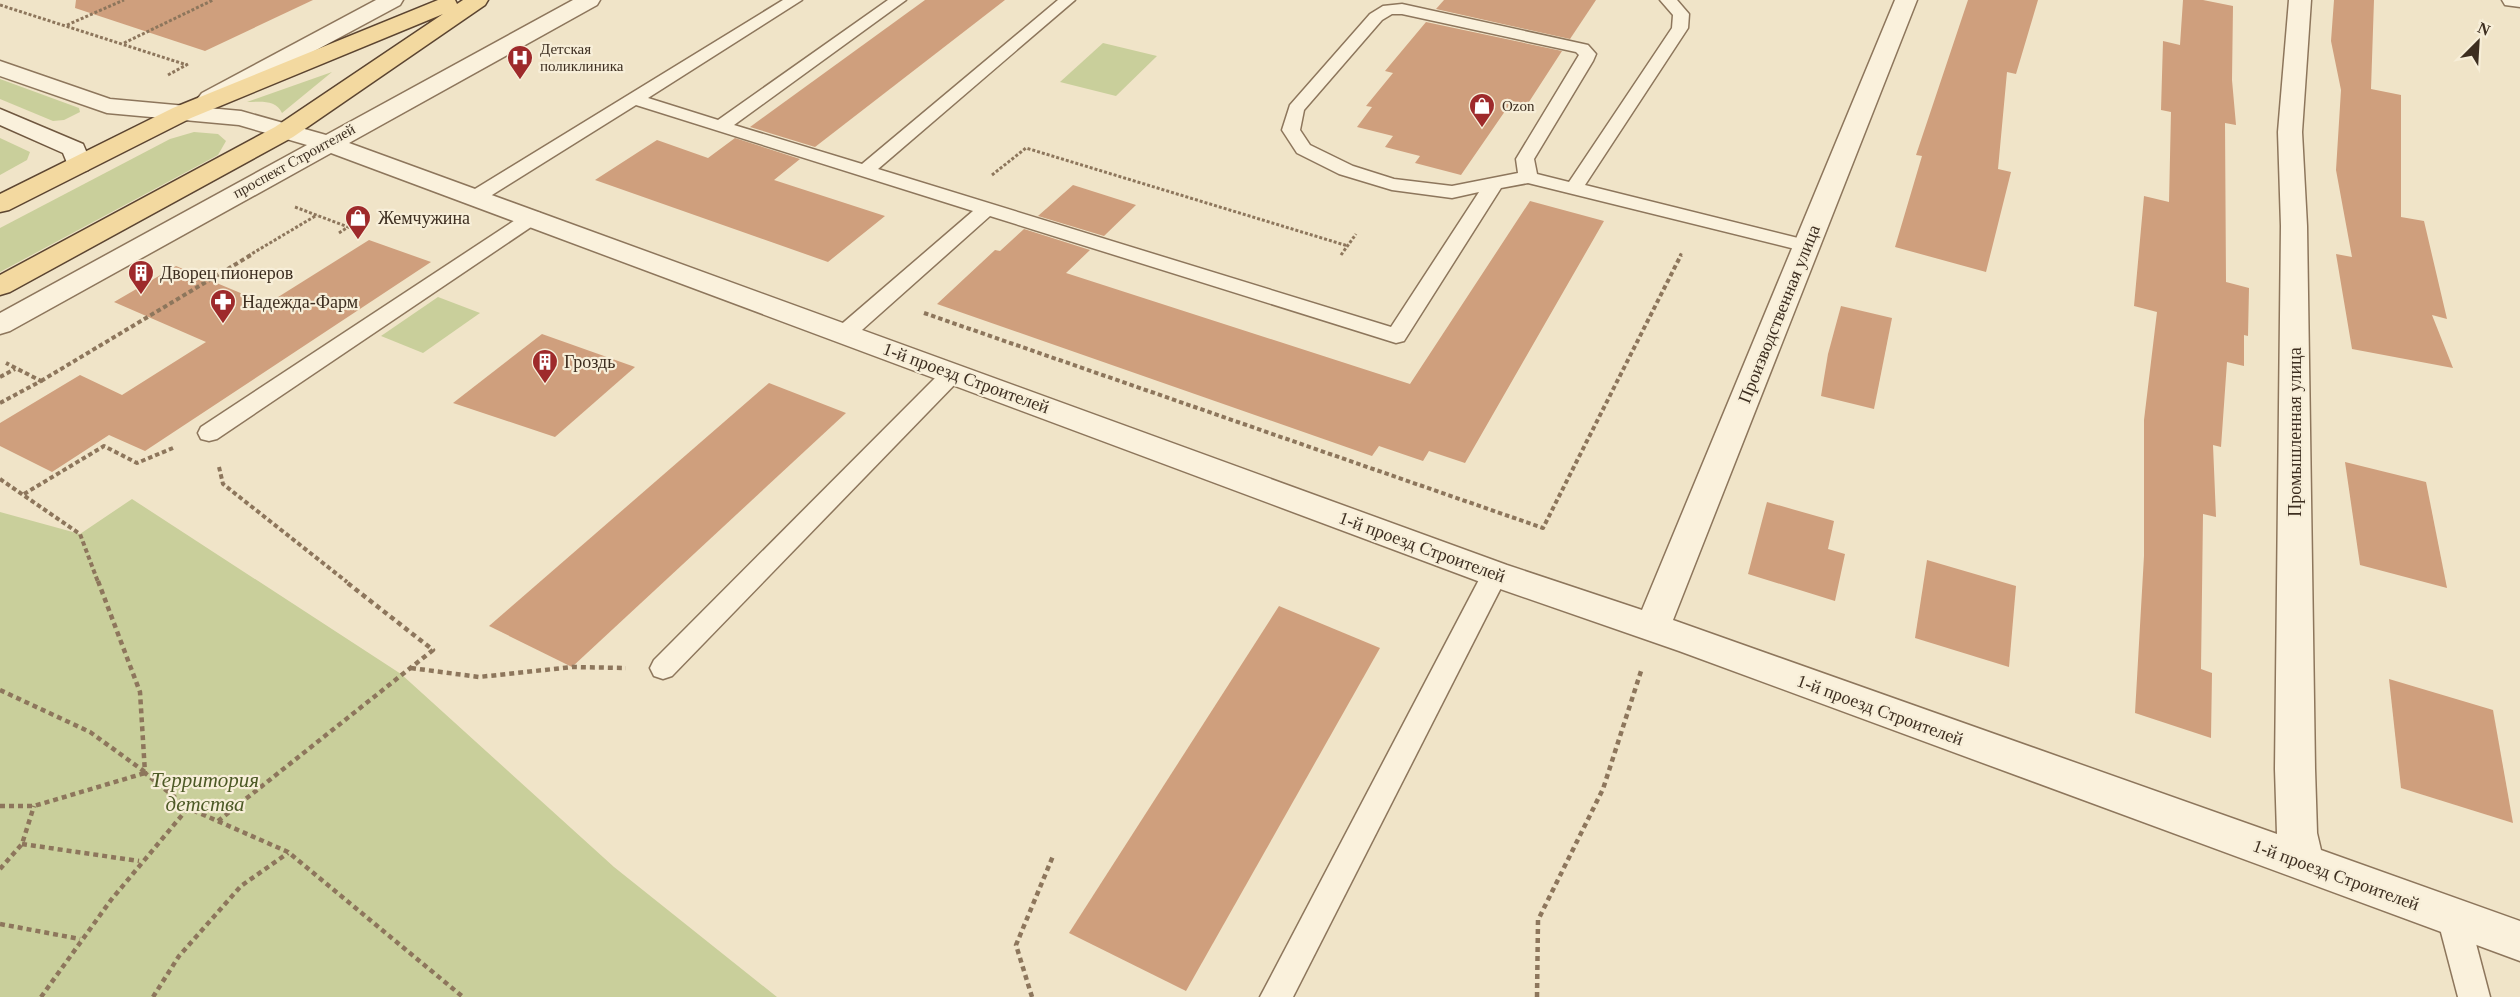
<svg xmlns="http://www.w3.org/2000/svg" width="2520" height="997" font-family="'Times New Roman',serif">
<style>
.green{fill:#c9cf9b}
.building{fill:#cf9f7d}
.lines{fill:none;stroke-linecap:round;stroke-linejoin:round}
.lane-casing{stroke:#8d765c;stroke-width:3}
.street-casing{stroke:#8d765c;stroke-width:3}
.secondary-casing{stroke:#6f573f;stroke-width:3}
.primary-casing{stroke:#5b4430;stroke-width:3}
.path-far2{stroke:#8d765c;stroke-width:3;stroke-dasharray:3 2;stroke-linecap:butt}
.path-far1{stroke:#8d765c;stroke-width:4;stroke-dasharray:4.5 3;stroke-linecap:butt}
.path{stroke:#8d765c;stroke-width:4.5;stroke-dasharray:5 4;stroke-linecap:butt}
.lane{fill:#faf1dc;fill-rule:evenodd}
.street{fill:#faf1dc;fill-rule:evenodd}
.secondary{fill:#faf1dc;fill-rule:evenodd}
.primary{fill:#f3d9a0;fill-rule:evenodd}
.labels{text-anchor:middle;stroke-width:4.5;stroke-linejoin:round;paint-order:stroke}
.far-poi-label{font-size:15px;fill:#3d2e20;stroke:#f7eed8;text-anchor:start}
.far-street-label{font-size:15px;fill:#3d2e20;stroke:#f7eed8}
.poi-label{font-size:18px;fill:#3d2e20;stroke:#f7eed8;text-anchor:start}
.street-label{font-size:18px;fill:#3d2e20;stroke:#f7eed8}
.near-park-label{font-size:21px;font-style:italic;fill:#4d5a26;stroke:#f7eed8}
</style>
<rect width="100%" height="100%" fill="#f0e4c8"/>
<g class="green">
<polygon points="1103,43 1157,56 1116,96 1060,82"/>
<path d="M332,72L282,113C276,99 260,102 247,102Z"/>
<polygon points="0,79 79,108 80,112 64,120 53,121 0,99"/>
<polygon points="194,132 218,134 226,141 218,155 0,272 0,228 170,139"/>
<polygon points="0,138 30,152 27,160 0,175"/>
<polygon points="438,297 480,313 423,353 381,336"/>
<polygon points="132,499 401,674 614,867 777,997 0,997 0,512 80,534"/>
</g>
<g class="building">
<polygon points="76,0 313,0 205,51 75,8"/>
<polygon points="925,0 1005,0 815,147 750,127"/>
<polygon points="1444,0 1596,0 1570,39 1436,9"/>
<polygon points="1968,0 2038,0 2016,74 2007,72 1998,169 2011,172 1986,272 1895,247 1922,156 1916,155"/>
<polygon points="2183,0 2203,0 2233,6 2232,80 2236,125 2225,123 2226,282 2249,288 2248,336 2244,335 2244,366 2227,362 2221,447 2213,445 2216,517 2203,514 2201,669 2212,673 2211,738 2135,713 2144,556 2144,420 2157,312 2134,306 2144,196 2169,202 2171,112 2161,110 2163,41 2180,45"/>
<polygon points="2334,0 2374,0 2371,89 2401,95 2401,217 2424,221 2447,319 2432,315 2453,368 2352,349 2336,254 2352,257 2336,170 2341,90 2331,41"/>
<polygon points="1426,22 1562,51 1527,105 1512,101 1461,175 1415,163 1420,156 1385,147 1393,136 1357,127 1372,107 1366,106 1393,73 1385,71"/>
<polygon points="735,138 800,159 774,180 885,216 828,262 595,180 657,140 708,158"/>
<polygon points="1073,185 1136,205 1104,236 1038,216"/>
<polygon points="1530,201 1604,221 1465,463 1429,451 1423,461 1379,446 1372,456 937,304 995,250 1000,251 1024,229 1090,250 1066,273 1410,384"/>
<polygon points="369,240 431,262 145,451 109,435 52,472 0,446 0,423 80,375 122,395 206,342 114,302 176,266 267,304"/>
<polygon points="1841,306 1892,318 1874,409 1821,396 1828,354"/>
<polygon points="542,334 635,367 555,437 453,403"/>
<polygon points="769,383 846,413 572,667 489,626"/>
<polygon points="2345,462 2426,482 2447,588 2360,565"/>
<polygon points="1767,502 1834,521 1828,549 1845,554 1835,601 1748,574"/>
<polygon points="1927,560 2016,586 2009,667 1915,638"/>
<polygon points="1279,606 1380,648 1186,991 1069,933"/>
<polygon points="2389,679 2493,710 2513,823 2401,788"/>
</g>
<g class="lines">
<defs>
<g id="lane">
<path d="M783,0H802L648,98L718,120L888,0H906L734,125L862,164L1058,0H1075L878,169L1391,327L1479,192L1452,198L1392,190L1339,174L1297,153L1282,130L1290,105L1370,14L1383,6L1402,4L1588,45L1596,54L1593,61L1534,159L1537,174L1569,182L1672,28L1673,15L1660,0H1677L1689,14L1688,28L1585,185L1814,242L1817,246L1814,250L1807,252L1528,183L1501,188L1404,341L1396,343L990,216L853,338L845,340L837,338L834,333L837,328L973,211L636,105L484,200H470L468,196L470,192ZM1392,14H1402L1576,52L1579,55L1516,159L1518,173L1452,186L1394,179L1353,166L1310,145L1300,130L1304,110L1382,20Z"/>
<polygon points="533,211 540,213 543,217 540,221 217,439 209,441 201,439 198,433 201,427 526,213"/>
<polygon points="953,366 961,368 964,373 961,378 672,676 663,679 654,676 650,668 654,660 945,368"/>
<polygon points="1495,564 1504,567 1508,574 1293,997 1260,997 1482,574 1486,567"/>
<polygon points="2453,903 2464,907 2469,917 2490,997 2458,997 2437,917 2442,907"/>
</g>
<g id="street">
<polygon points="376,0 403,0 400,5 218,103 210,105 202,103 198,98 202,93"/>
<polygon points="573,0 600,0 597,5 349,143 1507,565 1642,610 1895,0 1917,0 1673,620 2277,834 2275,769 2281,226 2278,132 2289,0 2311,0 2302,132 2307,226 2315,769 2317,833 2321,850 2520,921 2520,961 1679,651 1483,583 331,153 10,331 0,334 0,313 307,145 239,125 107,113 0,76 0,61 110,99 241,111 326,135"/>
<polygon points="2502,0 2520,0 2520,7 2505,5"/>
</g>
<polygon id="secondary" points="0,109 83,144 92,165 88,170 79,173 70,170 63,153 0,125"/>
<polygon id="primary" points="438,0 455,0 457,4 463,0 488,0 485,5 293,137 10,292 0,295 0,275 275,127 443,14 191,118 9,210 0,212 0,194 173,108"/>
</defs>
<use href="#lane" class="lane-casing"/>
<use href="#street" class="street-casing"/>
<use href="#secondary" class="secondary-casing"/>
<use href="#primary" class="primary-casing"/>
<g class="path-far2">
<polyline points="0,5 187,65"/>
<polyline points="67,25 124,0"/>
<polyline points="124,43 213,0"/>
<polyline points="168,75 188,64"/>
<polyline points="992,175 1026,148 1348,246"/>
<polyline points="295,207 356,230"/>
<polyline points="339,233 348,227"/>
<polyline points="1341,255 1356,234"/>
<polyline points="248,256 317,215"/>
<polyline points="1680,256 1682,252"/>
</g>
<g class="path-far1">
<polyline points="924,313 1543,528 1681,255"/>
<polyline points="0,377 15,369"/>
<polyline points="41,381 251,255"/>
<polyline points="0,403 41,381 6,363"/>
<polyline points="219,467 223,484 347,582"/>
<polyline points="0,479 80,534 98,582"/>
<polyline points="24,494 104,446 137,463 173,448"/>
</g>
<g class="path">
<polyline points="98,581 140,692 145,773 188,808 288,852 463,997"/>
<polyline points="411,668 479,677 572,667 626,668"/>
<polyline points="0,690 90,732 145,772"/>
<polyline points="0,806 34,806 145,773"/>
<polyline points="218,821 433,650 345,581"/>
<polyline points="22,844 139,861"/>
<polyline points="0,869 22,844 34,806"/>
<polyline points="0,924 80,939"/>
<polyline points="41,997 111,900 188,808"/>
<polyline points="153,997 179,956 241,886 288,853"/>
<polyline points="1032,997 1016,945 1053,856"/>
<polyline points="1537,997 1538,920 1603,789 1642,668"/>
</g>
<use href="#lane" class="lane"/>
<use href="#street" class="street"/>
<use href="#secondary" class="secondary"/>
<use href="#primary" class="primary"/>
</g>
<defs>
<symbol id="hospital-pin" viewBox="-11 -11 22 30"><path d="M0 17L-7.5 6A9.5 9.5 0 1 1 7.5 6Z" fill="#9e2a2b" stroke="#f7eed8"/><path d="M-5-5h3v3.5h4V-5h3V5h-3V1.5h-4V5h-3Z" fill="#fff"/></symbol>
<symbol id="shop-pin" viewBox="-11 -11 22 30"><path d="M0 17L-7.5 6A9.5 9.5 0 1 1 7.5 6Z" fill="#9e2a2b" stroke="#f7eed8"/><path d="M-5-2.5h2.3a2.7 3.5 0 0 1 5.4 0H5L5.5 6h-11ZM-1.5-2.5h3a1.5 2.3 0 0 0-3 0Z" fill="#fff"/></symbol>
<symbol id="building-pin" viewBox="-11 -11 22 30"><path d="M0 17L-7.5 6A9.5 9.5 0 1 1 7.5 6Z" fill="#9e2a2b" stroke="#f7eed8"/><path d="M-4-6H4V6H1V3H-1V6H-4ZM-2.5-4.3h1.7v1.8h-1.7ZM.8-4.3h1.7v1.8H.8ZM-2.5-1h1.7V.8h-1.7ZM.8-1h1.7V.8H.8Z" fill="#fff"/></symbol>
<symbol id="pharmacy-pin" viewBox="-11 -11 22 30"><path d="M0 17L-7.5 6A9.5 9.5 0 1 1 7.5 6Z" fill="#9e2a2b" stroke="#f7eed8"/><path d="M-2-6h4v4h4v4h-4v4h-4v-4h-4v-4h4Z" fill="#fff"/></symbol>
</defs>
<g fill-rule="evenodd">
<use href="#hospital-pin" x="505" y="43" width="30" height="40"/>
<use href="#shop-pin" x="1467" y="91" width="30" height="40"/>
<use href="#shop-pin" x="343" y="203" width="30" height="40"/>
<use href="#building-pin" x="126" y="258" width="30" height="40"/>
<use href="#pharmacy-pin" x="208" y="287" width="30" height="40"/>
<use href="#building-pin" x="530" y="347" width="30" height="40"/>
</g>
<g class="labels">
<g class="far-poi-label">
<text x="540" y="54">Детская<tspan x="540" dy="17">поликлиника</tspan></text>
<text x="1502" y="111">Ozon</text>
</g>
<g class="far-street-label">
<text transform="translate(294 161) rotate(-29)" y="5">проспект Строителей</text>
</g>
<g class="poi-label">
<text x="378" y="224">Жемчужина</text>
<text x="160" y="279">Дворец пионеров</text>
<text x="242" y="308">Надежда-Фарм</text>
<text x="564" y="368">Гроздь</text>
</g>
<g class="street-label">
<text transform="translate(1779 314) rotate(-68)" y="6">Производственная улица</text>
<text transform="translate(966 378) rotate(20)" y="6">1-й проезд Строителей</text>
<text transform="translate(2295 432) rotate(-90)" y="6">Промышленная улица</text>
<text transform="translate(1422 547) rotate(20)" y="6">1-й проезд Строителей</text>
<text transform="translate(1880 710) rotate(20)" y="6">1-й проезд Строителей</text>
<text transform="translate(2336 875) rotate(20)" y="6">1-й проезд Строителей</text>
</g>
<g class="near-park-label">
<text x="205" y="787">Территория<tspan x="205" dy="24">детства</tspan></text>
</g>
</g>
<g transform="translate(2478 42) rotate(24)" stroke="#f7eed8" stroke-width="4.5" paint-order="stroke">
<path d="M0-4.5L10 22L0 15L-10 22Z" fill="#3d2e20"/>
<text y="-9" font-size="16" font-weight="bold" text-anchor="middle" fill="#3d2e20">N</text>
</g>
</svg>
